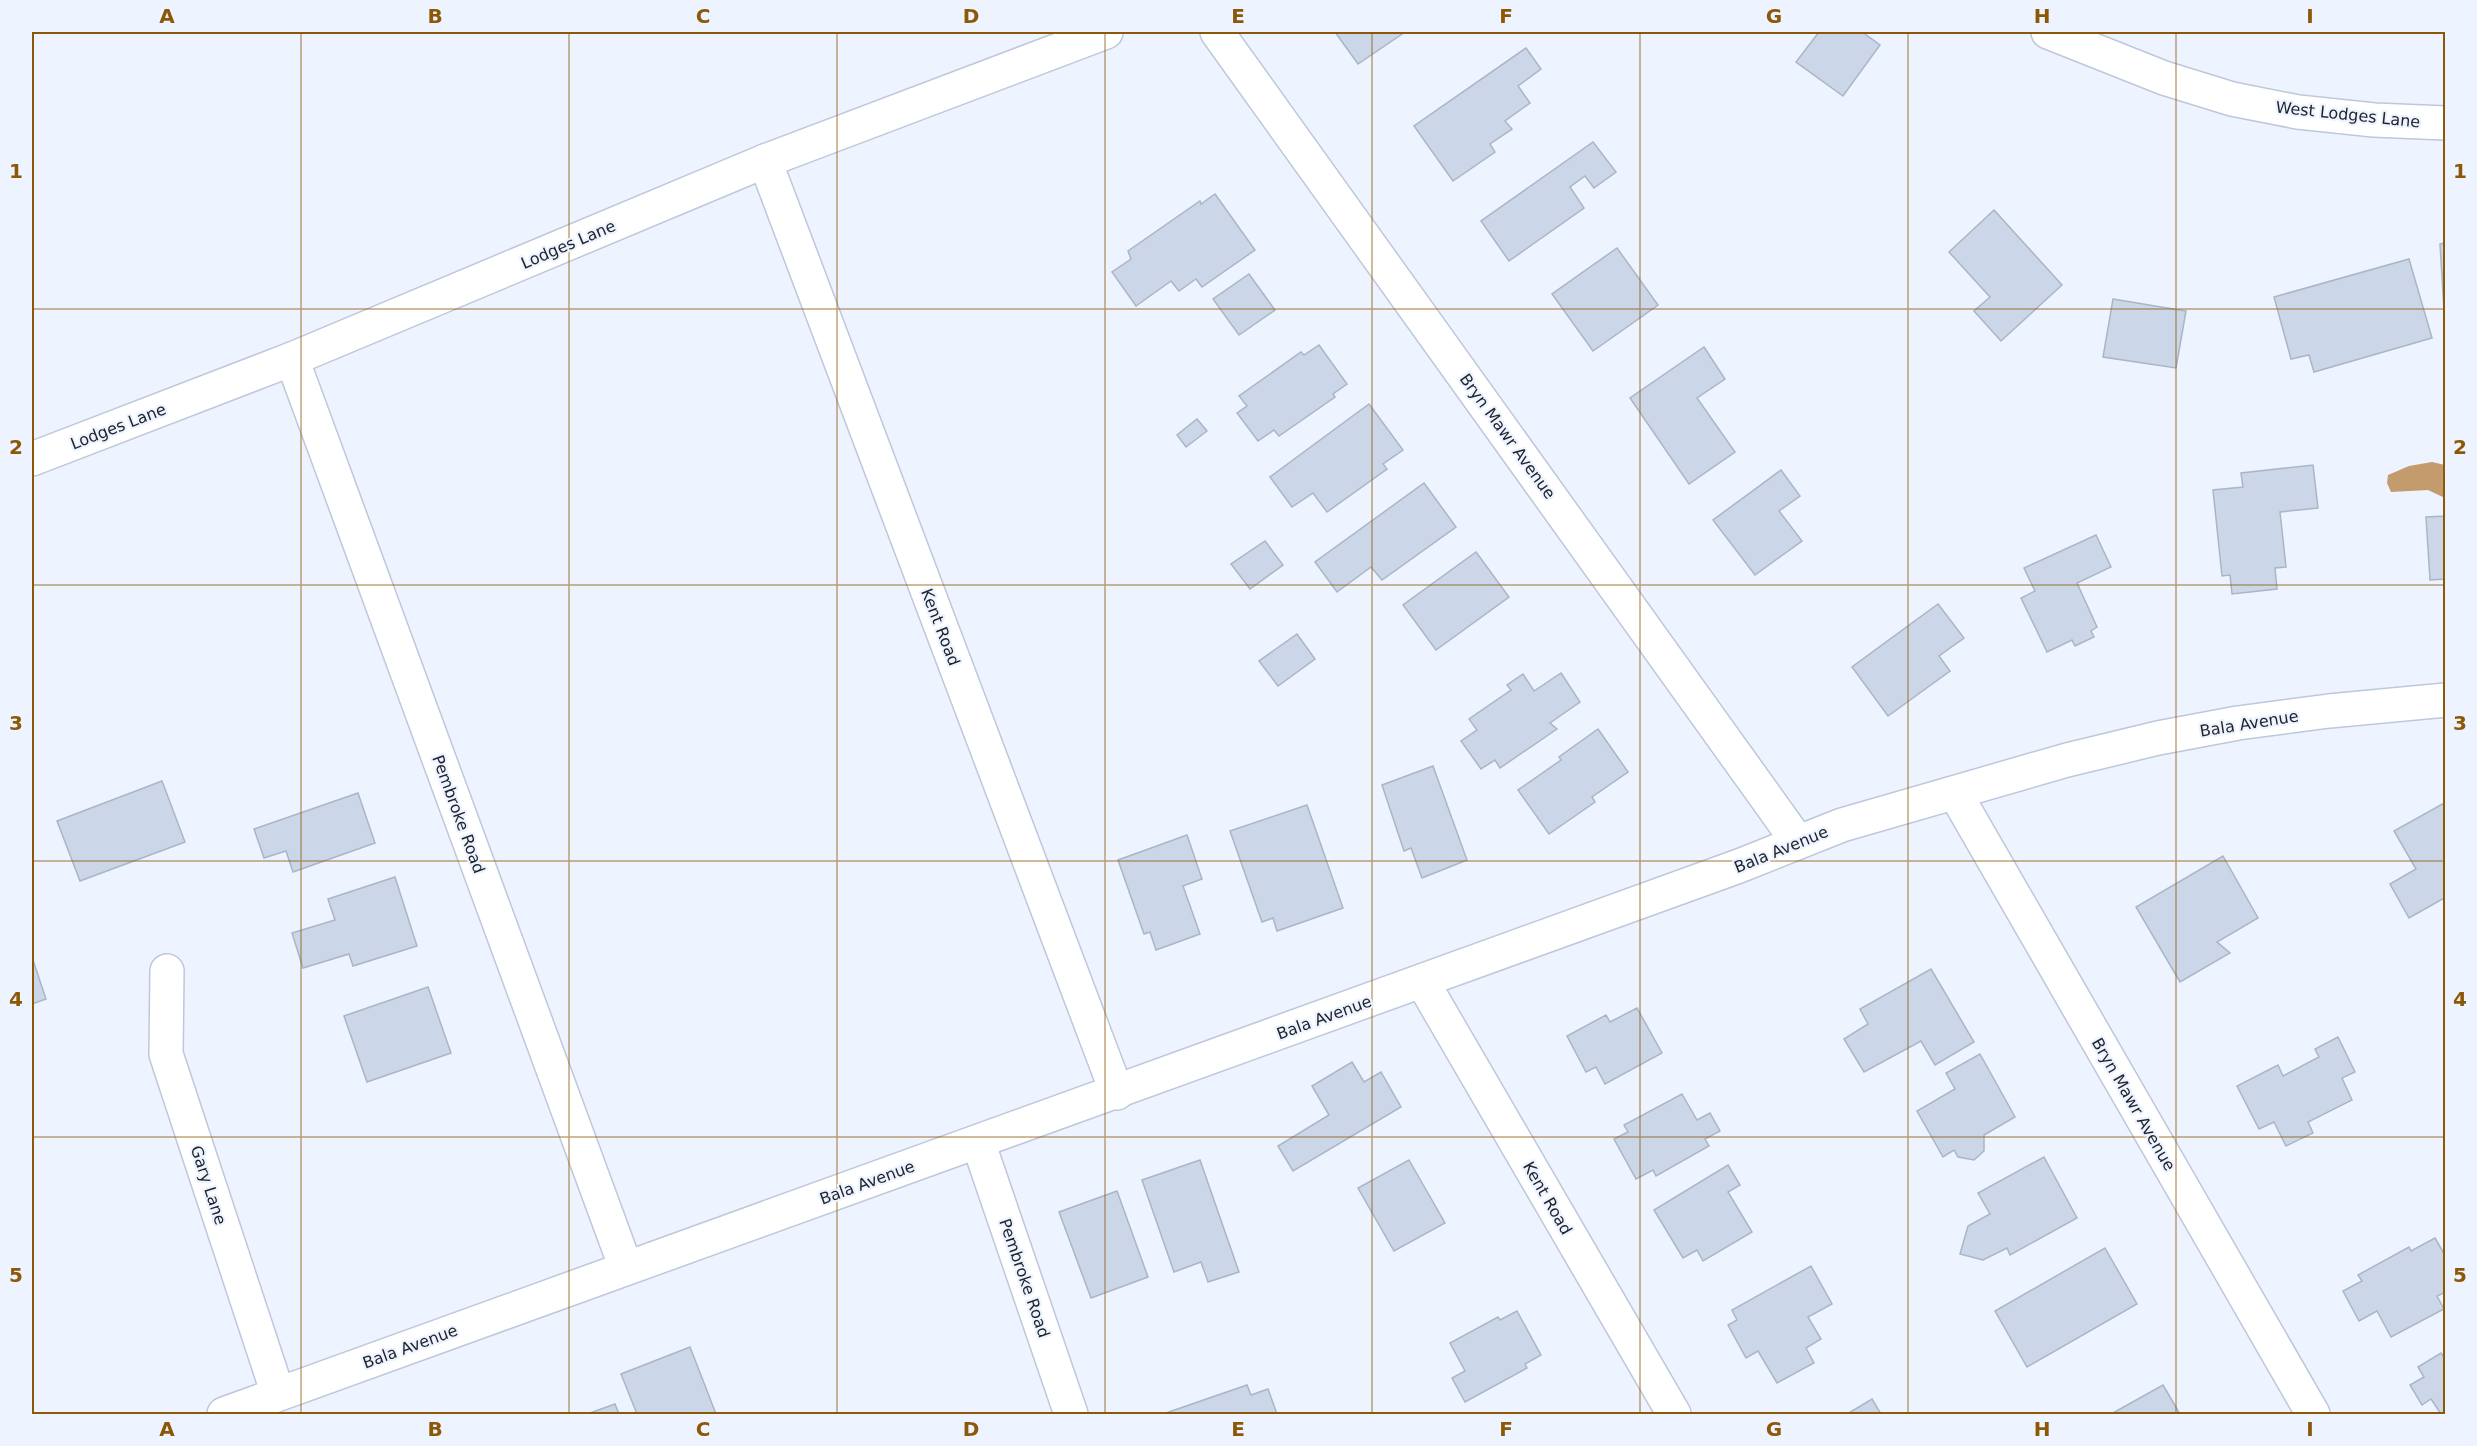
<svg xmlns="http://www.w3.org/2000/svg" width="2477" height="1446" font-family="'DejaVu Sans',sans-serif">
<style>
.water{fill:#c49b6d}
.building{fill:#cbd6e8;stroke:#aab5c6;stroke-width:1.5}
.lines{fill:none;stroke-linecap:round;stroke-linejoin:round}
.minor-casing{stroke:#bec8da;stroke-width:36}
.minor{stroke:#fff;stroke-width:33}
.grid{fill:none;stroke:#8c5807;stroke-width:1.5;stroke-opacity:0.55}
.labels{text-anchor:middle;stroke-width:4.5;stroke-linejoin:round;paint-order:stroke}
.street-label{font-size:16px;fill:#1e2229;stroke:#edf3ff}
.neatline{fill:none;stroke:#8c5807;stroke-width:2}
.grid-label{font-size:20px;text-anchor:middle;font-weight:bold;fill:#8c5807}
</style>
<rect width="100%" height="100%" fill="#edf3ff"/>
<polygon class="water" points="2432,462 2445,465 2445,498 2428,490 2391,492 2387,483 2388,475 2409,466"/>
<g class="building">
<polygon points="1335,32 1405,32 1358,64"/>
<polygon points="1819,32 1862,32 1880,45 1843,96 1796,62"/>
<polygon points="1526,48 1541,69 1518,86 1530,103 1505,121 1512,129 1490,144 1495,152 1453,181 1414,126"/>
<polygon points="1593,142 1616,172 1594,188 1585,176 1570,187 1584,208 1509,261 1481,221"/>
<polygon points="1215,194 1255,250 1202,287 1196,279 1179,291 1171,281 1136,306 1112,272 1131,259 1128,251 1200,201 1201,204"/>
<polygon points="1994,210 2062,285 2001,341 1974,311 1990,297 1949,252"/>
<polygon points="2446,243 2446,310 2444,310 2440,244"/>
<polygon points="1617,248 1658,305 1593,351 1552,294"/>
<polygon points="2409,259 2432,338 2314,372 2309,355 2291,359 2274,297"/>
<polygon points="1249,274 1275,310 1239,335 1213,299"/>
<polygon points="2113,299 2186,311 2176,368 2103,357"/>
<polygon points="1319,345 1347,384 1333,394 1335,397 1279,436 1274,430 1258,441 1237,413 1247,406 1239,396 1301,352 1304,355"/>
<polygon points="1704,347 1725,379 1697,398 1735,452 1689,484 1630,398"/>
<polygon points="1369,404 1403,450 1383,464 1387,469 1327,512 1313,493 1292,507 1270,477"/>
<polygon points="1197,419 1207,431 1186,447 1177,435"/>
<polygon points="2313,465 2318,508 2280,512 2286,567 2275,568 2277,589 2232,594 2230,575 2222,576 2213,490 2243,487 2241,473"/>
<polygon points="1781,470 1800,496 1779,511 1802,541 1755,575 1713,520"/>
<polygon points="1424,483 1456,527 1382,580 1371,567 1337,592 1315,562"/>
<polygon points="2446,516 2446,579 2430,580 2426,517"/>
<polygon points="2096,535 2111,567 2077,583 2097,627 2091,631 2094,637 2075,646 2072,640 2047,652 2021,598 2035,591 2024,568"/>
<polygon points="1265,541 1283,565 1250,589 1231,564"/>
<polygon points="1476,552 1509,597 1436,650 1403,605"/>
<polygon points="1938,604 1964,638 1939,656 1950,671 1888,716 1852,667"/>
<polygon points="1297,634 1315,659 1278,686 1259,661"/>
<polygon points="1561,673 1580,702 1550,723 1557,729 1500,768 1495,760 1481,769 1461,741 1477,730 1469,719 1511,690 1507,685 1523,674 1534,691"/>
<polygon points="1598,729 1628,772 1592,797 1595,802 1549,834 1518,790 1561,760 1559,757"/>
<polygon points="1433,766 1467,860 1422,878 1411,848 1404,851 1382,785"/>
<polygon points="162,781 185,842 80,881 57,821"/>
<polygon points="358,793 375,843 293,872 286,851 264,858 254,829"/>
<polygon points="2446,802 2446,897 2409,918 2390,884 2416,869 2394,831"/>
<polygon points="1307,805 1343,908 1277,931 1273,918 1262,922 1230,831"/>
<polygon points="1187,835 1202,879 1183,886 1200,934 1156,950 1150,932 1144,934 1118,860"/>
<polygon points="2223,856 2258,918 2217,942 2230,953 2180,982 2136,907"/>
<polygon points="395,877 417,946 353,966 349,954 303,968 292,933 335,920 328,899"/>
<polygon points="32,957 46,999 32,1004"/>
<polygon points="1931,969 1974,1042 1935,1065 1921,1041 1864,1072 1844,1039 1868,1024 1860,1009"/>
<polygon points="428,987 451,1053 367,1082 344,1016"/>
<polygon points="1637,1008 1662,1053 1605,1084 1596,1067 1586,1072 1567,1036 1606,1015 1610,1022"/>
<polygon points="2338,1037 2355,1072 2342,1078 2352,1100 2308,1122 2313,1133 2286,1146 2274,1122 2259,1129 2237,1086 2278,1065 2283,1076 2319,1057 2315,1049"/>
<polygon points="1980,1054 2015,1117 1984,1135 1984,1151 1974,1160 1958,1157 1954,1150 1943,1157 1917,1111 1955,1089 1946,1073"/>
<polygon points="1352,1062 1364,1082 1381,1072 1401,1107 1293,1171 1278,1146 1329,1115 1312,1086"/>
<polygon points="1682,1094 1697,1120 1710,1113 1720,1131 1705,1139 1709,1146 1656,1176 1653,1170 1636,1179 1614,1139 1628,1132 1624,1125"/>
<polygon points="2044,1157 2077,1218 2010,1255 2007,1248 1983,1260 1960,1254 1968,1226 1990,1214 1978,1193"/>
<polygon points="1200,1160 1239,1272 1208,1282 1201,1262 1174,1272 1142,1180"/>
<polygon points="1409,1160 1445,1223 1394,1251 1358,1188"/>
<polygon points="1728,1165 1740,1185 1728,1192 1752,1232 1703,1261 1697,1250 1683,1258 1654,1210"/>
<polygon points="1117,1191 1148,1277 1091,1298 1059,1212"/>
<polygon points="2435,1238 2446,1257 2446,1292 2437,1296 2444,1309 2391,1337 2377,1311 2359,1321 2343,1291 2362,1281 2358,1275 2409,1247 2411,1251"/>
<polygon points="2105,1248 2137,1304 2027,1367 1995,1311"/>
<polygon points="1811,1266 1832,1304 1808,1317 1821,1339 1806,1348 1814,1363 1777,1383 1758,1351 1746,1358 1728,1325 1737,1320 1732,1310"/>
<polygon points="1517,1311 1541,1355 1525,1364 1527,1368 1465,1402 1452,1378 1465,1371 1450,1343 1498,1317 1500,1320"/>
<polygon points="690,1347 716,1414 637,1414 621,1374"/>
<polygon points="2441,1353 2446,1361 2446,1414 2441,1414 2431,1399 2422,1405 2410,1385 2424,1377 2418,1367"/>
<polygon points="1247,1385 1251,1395 1268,1389 1277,1414 1163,1414"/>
<polygon points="2163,1385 2180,1414 2111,1414"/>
<polygon points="1872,1399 1881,1414 1847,1414"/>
<polygon points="615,1404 619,1414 587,1414"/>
</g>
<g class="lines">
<defs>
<g id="minor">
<polyline points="1217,32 1798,842"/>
<polyline points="2048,32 2164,78 2232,99 2298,112 2374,120 2446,123"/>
<polyline points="765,161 1117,1093"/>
<polyline points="292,359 626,1268"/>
<polyline points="32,459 292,359 765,161 1106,32"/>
<polyline points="1955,793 2313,1414"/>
<polyline points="167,971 166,1054 278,1394"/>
<polyline points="1422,981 1674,1414"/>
<polyline points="978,1142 1071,1414"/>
<polyline points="224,1414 1739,866 1842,825 2067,760 2158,738 2238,723 2329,711 2446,700"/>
</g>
</defs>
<use href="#minor" class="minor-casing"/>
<use href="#minor" class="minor"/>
</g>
<path class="grid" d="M301,32V1414M569,32V1414M837,32V1414M1105,32V1414M1372,32V1414M1640,32V1414M1908,32V1414M2176,32V1414M32,309H2446M32,585H2446M32,861H2446M32,1137H2446"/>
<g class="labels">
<g class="street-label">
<text transform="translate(2348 114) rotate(6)" y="6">West Lodges Lane</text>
<text transform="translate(568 244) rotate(-23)" y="6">Lodges Lane</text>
<text transform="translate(118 426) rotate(-21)" y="6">Lodges Lane</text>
<text transform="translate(1508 436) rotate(54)" y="6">Bryn Mawr Avenue</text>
<text transform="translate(941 627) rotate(69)" y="6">Kent Road</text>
<text transform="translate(2249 723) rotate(-9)" y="6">Bala Avenue</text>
<text transform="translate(459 814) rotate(70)" y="6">Pembroke Road</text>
<text transform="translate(1781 849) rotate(-22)" y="6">Bala Avenue</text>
<text transform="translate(1324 1017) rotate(-20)" y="6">Bala Avenue</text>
<text transform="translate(2134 1104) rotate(60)" y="6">Bryn Mawr Avenue</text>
<text transform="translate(867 1182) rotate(-20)" y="6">Bala Avenue</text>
<text transform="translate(209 1185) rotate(72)" y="6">Gary Lane</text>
<text transform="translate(1548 1198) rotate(60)" y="6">Kent Road</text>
<text transform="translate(1025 1278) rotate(71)" y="6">Pembroke Road</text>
<text transform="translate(410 1346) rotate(-20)" y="6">Bala Avenue</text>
</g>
</g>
<rect width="2477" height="1446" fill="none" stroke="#edf3ff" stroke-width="66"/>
<rect x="33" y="33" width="2411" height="1380" class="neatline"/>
<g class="grid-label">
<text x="167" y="23">A</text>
<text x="435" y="23">B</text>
<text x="703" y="23">C</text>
<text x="971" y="23">D</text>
<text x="1238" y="23">E</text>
<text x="1506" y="23">F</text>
<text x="1774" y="23">G</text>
<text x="2042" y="23">H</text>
<text x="2310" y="23">I</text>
<text x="16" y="178">1</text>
<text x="2460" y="178">1</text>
<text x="16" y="454">2</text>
<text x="2460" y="454">2</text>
<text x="16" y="730">3</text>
<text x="2460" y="730">3</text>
<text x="16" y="1006">4</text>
<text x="2460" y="1006">4</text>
<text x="16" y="1282">5</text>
<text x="2460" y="1282">5</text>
<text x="167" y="1436">A</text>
<text x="435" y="1436">B</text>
<text x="703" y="1436">C</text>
<text x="971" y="1436">D</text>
<text x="1238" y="1436">E</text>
<text x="1506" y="1436">F</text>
<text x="1774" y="1436">G</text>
<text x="2042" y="1436">H</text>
<text x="2310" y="1436">I</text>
</g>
</svg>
